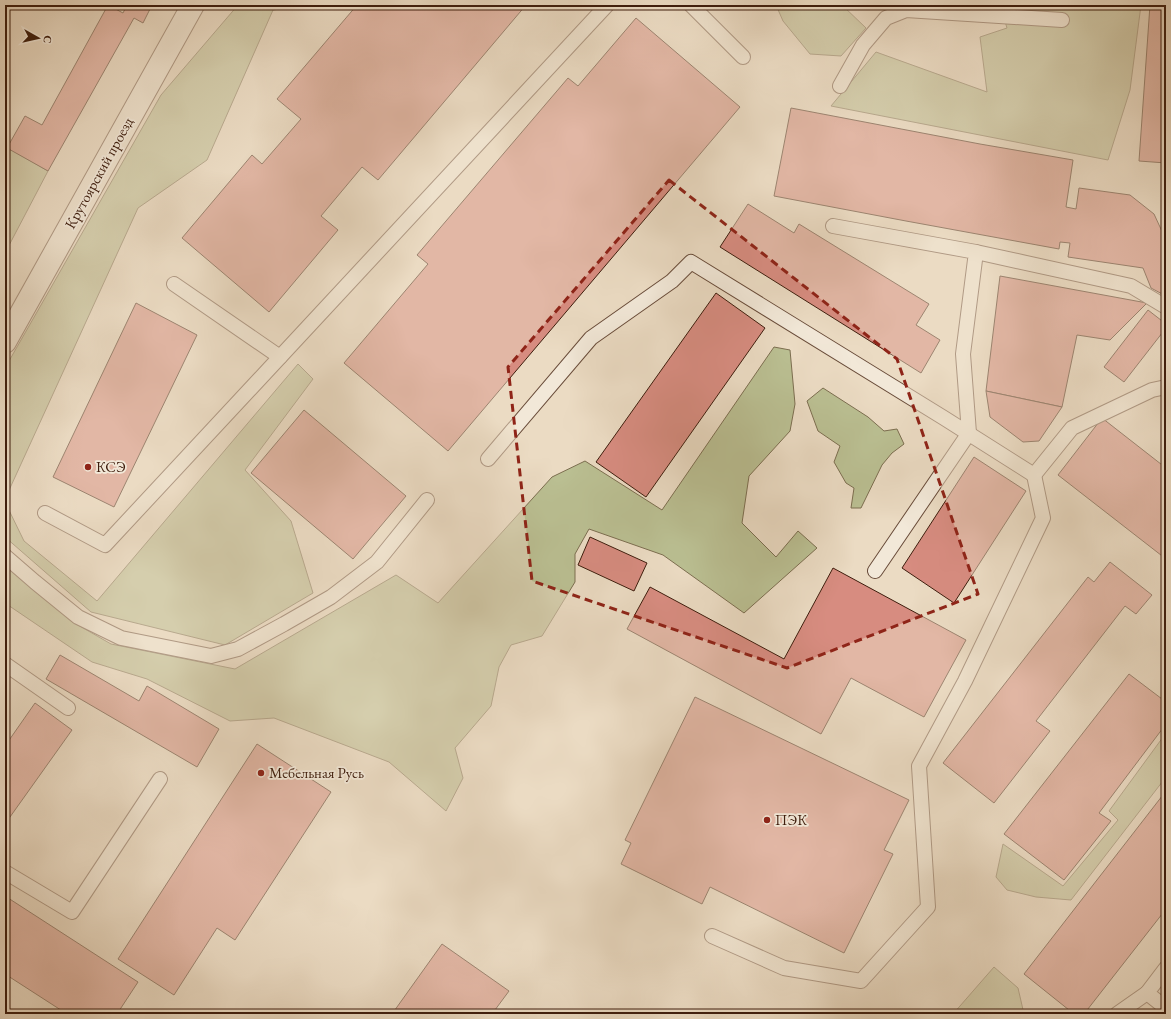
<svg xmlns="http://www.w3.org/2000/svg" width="1171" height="1019" font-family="'EB Garamond',serif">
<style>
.green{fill:#babf92;stroke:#7c6e50}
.building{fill:#d78c80;stroke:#3e1d0d}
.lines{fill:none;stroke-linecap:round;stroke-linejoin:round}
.lane-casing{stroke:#694c3a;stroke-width:16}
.street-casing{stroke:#694c3a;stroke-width:24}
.lane{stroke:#f2e8d8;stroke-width:14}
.street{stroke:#f2e8d8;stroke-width:22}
.marked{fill:none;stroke:#8f2418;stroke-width:3;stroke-dasharray:8 5;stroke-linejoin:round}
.poi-dot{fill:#8f2418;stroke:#f2e8d8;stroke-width:1.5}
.labels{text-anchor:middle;stroke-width:3.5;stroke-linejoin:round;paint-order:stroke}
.street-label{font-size:15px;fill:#3e1d0d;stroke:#f2e8d8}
.poi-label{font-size:15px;fill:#3e1d0d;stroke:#f2e8d8;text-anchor:start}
</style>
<rect width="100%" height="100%" fill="#ebdbc3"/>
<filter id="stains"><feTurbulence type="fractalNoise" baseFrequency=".005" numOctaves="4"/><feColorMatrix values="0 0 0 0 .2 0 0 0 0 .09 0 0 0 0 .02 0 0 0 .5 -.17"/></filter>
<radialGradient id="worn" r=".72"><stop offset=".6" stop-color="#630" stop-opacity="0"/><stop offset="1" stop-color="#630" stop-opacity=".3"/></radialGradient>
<g class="green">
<polygon points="238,5 309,5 273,10 207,160 138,208 5,499 5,368 161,95"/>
<polygon points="776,5 842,5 866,28 841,56 810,54 783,21"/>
<polygon points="1000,5 1141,5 1130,90 1108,160 831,106 876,52 987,92 980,37 1007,28"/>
<polygon points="5,146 48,171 5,253"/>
<polygon points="774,347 790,350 795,404 790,431 749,476 742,523 776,557 798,531 817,548 744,613 663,555 589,529 575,554 575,582 542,636 511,645 499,667 491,706 455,748 463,778 446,811 389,762 274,718 230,721 147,679 92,662 5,603 5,562 71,621 111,644 235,669 396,575 438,603 552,477 585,461 662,510"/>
<polygon points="298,364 313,379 245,470 291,521 313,593 225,645 91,612 5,537 5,502 24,541 97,601"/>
<polygon points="823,388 868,417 884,431 897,429 904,444 892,453 882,465 861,508 851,508 854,488 846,483 834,462 840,446 818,431 807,401"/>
<polygon points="1166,733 1166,777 1071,900 1036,897 1007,890 996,877 1003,844 1063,886 1118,820 1109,811"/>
<polygon points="994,967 1018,988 1024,1014 953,1014"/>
</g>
<g class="building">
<polygon points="108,5 123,13 127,5 152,5 143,23 134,18 48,171 7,148 25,116 42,125"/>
<polygon points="357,5 526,5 378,180 362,167 321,216 338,230 269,312 182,238 252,155 262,164 301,119 277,99"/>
<polygon points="1150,5 1166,5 1166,163 1139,161"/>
<polygon points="636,18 740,107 448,451 344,363 428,264 417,255 568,78 578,86"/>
<polygon points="791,108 980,144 1073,160 1066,207 1076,209 1079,188 1130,195 1154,214 1166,240 1166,296 1151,288 1143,268 1068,257 1070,243 1060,242 1059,249 906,221 774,196"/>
<polygon points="748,204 794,233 799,224 929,304 916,325 940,340 921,373 720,247"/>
<polygon points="1000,276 1147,303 1110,340 1077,335 1062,407 986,391"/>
<polygon points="716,293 765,328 646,497 596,462"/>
<polygon points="136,303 197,335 114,507 53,477"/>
<polygon points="1148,310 1166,324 1166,328 1124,382 1104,367"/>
<polygon points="986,391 1062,407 1039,441 1023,442 990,417"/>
<polygon points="304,410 406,496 353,559 251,473"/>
<polygon points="1102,418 1166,468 1166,559 1058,475"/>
<polygon points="974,457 1026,491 954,603 902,568"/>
<polygon points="590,537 647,563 634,591 578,565"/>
<polygon points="1110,562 1152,595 1136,614 1125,606 1036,721 1050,731 994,803 943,763 1088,577 1094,582"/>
<polygon points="833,568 966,640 924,717 851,678 821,734 627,629 650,587 784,659"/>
<polygon points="60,655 139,701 147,686 219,729 197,767 46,679"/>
<polygon points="1129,674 1166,702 1166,724 1099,813 1111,821 1064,880 1004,834"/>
<polygon points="695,697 909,800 884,850 893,854 844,953 710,887 702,904 621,864 631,843 625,840"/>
<polygon points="35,703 72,730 5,824 5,746"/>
<polygon points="257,744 331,792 235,940 217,928 174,995 118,959"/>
<polygon points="1166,791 1166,909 1084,1014 1074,1014 1024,974"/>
<polygon points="5,896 138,982 117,1014 67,1014 5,974"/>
<polygon points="442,944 509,991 492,1014 392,1014"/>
</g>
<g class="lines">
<defs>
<g id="lane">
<polyline points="691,5 743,57"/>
<polyline points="840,86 863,45 886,18 906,10 1062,20"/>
<polyline points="833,226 976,252 963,354 969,433 875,571"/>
<polyline points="976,252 1131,286 1166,307"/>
<polyline points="174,284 280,357 607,5"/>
<polyline points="488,459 591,338 672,281 691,262 944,418 1034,475 1072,428 1152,390 1166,387"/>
<polyline points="45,513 105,545 280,357"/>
<polyline points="5,556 35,582 78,617 121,638 211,656 238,649 284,624 331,597 377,562 427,500"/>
<polyline points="5,664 68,708"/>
<polyline points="5,872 72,912 160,779"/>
<polyline points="712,936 784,968 861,981 928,907 919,766 965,681 1043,518 1034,475"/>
<polyline points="1166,968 1147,993 1166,1008"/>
<polyline points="1117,1014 1147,993"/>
</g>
<polyline id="street" points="5,342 193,5"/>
</defs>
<use href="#lane" class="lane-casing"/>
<use href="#street" class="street-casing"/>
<use href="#lane" class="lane"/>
<use href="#street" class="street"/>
</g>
<path d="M0 0H1171V1019H0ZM669,180L897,359L978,594L787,668L532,581L508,367Z" fill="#ebdbc3" fill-opacity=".55" fill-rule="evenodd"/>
<path class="marked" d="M669,180L897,359L978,594L787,668L532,581L508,367Z"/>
<g class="poi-dot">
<circle cx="88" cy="467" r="4"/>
<circle cx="261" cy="773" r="4"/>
<circle cx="767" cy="820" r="4"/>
</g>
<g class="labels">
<g class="street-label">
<text transform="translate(99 173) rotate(-61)" y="5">Крутоярский проезд</text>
</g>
<g class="poi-label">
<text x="96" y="472">КСЭ</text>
<text x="269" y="778">Мебельная Русь</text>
<text x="775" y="825">ПЭК</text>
</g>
</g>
<rect width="1171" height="1019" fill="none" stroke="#ebdbc3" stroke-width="20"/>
<rect x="6" y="6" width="1159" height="1007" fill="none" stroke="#3e1d0d" stroke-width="2"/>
<rect x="10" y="10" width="1151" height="999" fill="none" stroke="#3e1d0d"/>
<g transform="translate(38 38) rotate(98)" stroke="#f2e8d8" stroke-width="3" paint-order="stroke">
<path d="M0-3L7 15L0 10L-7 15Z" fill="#3e1d0d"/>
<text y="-6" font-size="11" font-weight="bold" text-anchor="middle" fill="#3e1d0d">С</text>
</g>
<rect width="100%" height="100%" filter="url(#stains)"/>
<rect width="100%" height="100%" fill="url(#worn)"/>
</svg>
